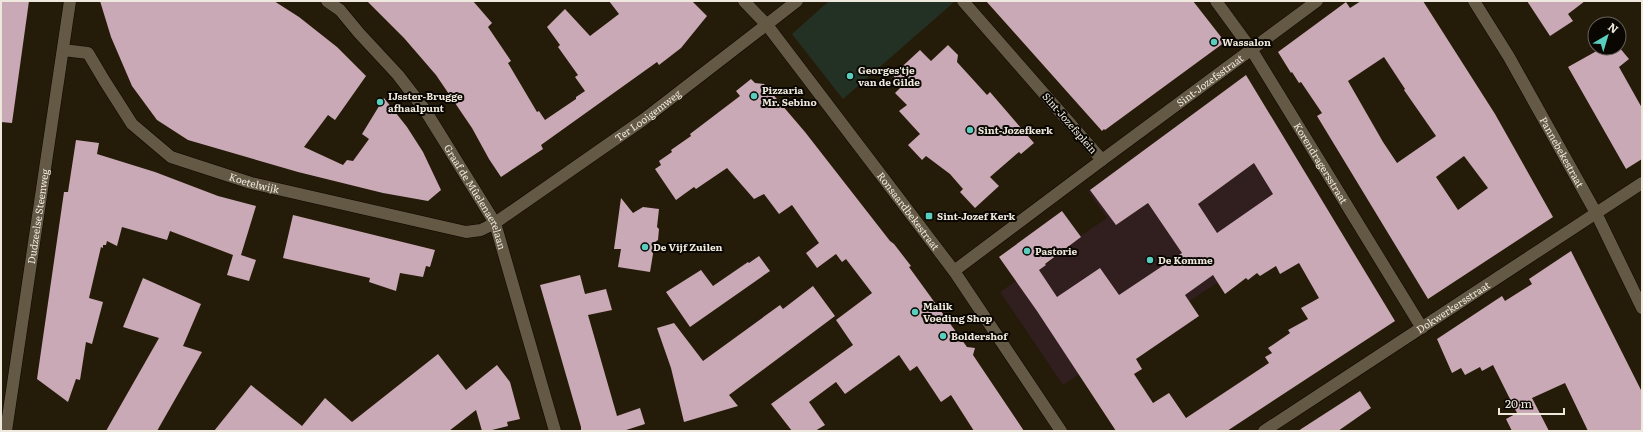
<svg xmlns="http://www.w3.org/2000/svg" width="1643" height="432" font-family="Literata,serif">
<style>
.education{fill:#311e1f}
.green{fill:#233125}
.building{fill:#c9a9b5;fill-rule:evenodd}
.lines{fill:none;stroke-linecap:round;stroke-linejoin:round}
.minor-casing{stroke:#0e0600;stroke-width:13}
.minor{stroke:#645945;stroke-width:12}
.poi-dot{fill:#59cebf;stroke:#0a0702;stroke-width:1.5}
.labels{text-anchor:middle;stroke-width:4;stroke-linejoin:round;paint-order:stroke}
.poi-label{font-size:10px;font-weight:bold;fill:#efe9dd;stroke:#0a0702;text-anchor:start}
.street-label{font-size:10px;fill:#efe9dd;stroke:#0a0702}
</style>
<rect width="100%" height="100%" fill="#251b09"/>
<polygon class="education" points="1280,131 1330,212 1247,263 1063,385 1000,292 1016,281 1037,272 1079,237 1107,218 1088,191 1155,142 1191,195"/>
<polygon class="green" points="829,1 952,1 954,2 843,99 792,34"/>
<g class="building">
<polygon points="1,1 29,1 12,123 1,122"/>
<polygon points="100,1 274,1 299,17 337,47 366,76 335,120 328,115 304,147 343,165 347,160 353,161 369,139 362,134 384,98 407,127 423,152 441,190 428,201 383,193 298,172 188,140 157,120 132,86 111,37"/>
<polygon points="367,1 473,1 492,23 488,27 511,61 508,63 537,112 539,111 545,120 576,99 576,97 585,91 575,77 578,75 558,47 560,45 547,27 565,9 590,36 619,14 609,1 692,1 707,16 681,48 659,65 657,62 541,145 543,149 501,177 489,159 472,128 436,75 404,38"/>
<polygon points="986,1 1193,1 1225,42 1105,130 1104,129 1102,131"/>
<path d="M1361,1H1423L1495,114L1553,217L1428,299L1317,116L1322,113L1301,82L1299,83L1292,72L1291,73L1278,52L1346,2L1350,8ZM1384,57L1405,89L1404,90L1436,136L1397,163L1383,142L1348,81ZM1464,156L1488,188L1458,210L1436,177Z"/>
<polygon points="1527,1 1585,1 1568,14 1573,21 1550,36"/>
<polygon points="948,45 958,55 957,62 987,95 990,92 1034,143 1021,154 1019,152 990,177 999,186 975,208 960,192 963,189 950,174 926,156 922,160 908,145 920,134 899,111 907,105 895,93 901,87 893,75 920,50 931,61"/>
<polygon points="1619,47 1629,59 1619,67 1642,108 1642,159 1626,169 1568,67 1602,48"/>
<path d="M1246,75L1395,321L1227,431H1116L1037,311L999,257L1062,211L1081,237L1045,264L1046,265L1039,270L1057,297L1100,268L1119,295L1182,253L1148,203L1116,225L1090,190ZM1254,163L1273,194L1217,233L1198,204ZM1299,263L1319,298L1301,308L1308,319L1288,330L1290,333L1268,348L1272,353L1265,357L1269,363L1186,418L1169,393L1153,403L1134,374L1142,369L1136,359L1199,316L1185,295L1213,275L1225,294L1246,278L1248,280L1257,273L1260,276L1276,266L1280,274Z"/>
<polygon points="751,79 755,83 764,84 805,132 890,241 894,244 911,266 909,267 967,347 975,348 973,355 1024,431 974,431 951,395 941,402 917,366 910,371 899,355 845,394 836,382 809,402 825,425 815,431 792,431 771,404 853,345 836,320 872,293 846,259 842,262 836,254 817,268 806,253 819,243 792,205 779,214 764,194 754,199 727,168 696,189 694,187 676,200 655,169 661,165 659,161 672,152 671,150 691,136 690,134 740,96 736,91"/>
<polygon points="76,140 99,143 97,154 155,172 218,196 256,206 241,255 256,260 249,281 227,275 233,255 170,231 167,240 122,227 117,246 107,241 106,245 103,245 103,248 101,247 89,298 103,302 92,344 86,342 80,380 76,379 68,402 37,379 64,192 68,192"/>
<polygon points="621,198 633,213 643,207 659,209 657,227 659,229 658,240 655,242 650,272 618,267 621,249 614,249"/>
<polygon points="293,215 435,250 430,267 426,266 423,277 400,273 396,291 369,282 370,278 283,258"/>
<polygon points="1571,251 1642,392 1642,431 1588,431 1565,383 1532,398 1549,431 1512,431 1506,419 1517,413 1493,365 1482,371 1480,367 1465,375 1461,368 1452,373 1437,339 1502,296 1505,301 1532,284 1529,279"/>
<polygon points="759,256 770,271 690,327 666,292 701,270 713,286 748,262 749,263"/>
<polygon points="580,275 585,294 606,289 612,310 588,315 617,416 640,408 645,424 623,431 581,431 581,427 540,285"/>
<polygon points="143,278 201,304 183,346 202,352 157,431 106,431 159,338 123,327"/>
<polygon points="813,286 835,316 729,395 738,406 684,422 671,368 657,328 674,323 703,361 780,305 783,309"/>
<polygon points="438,354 466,390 497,365 510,382 520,419 507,422 508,426 488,431 482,431 476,410 449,431 214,431 251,385 302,426 325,398 352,422"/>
<polygon points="1360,391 1371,408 1338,431 1298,431"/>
</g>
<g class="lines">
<defs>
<g id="minor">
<path id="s1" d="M327,1L340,10L359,33L398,75L425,110L495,223L555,431"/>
<path id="s2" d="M744,1L767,25L954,271L1061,431"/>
<path id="s3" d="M1216,1L1251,49L1422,328"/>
<path id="s4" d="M1474,1L1509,57L1596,213L1642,308"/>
<path id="s5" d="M63,50L88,53L104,80L132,124L171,157L251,183L466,232L481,230L495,223L643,120L797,1"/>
<path id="s6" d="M1102,160L1317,1"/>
<polyline points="954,271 1102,160 963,1"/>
<path id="s7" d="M6,431L70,1"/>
<path id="s8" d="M1264,431L1642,183"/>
</g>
</defs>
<use href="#minor" class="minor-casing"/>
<use href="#minor" class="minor"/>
</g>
<g class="poi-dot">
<circle cx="1214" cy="42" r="4"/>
<circle cx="850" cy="76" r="4"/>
<circle cx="754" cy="96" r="4"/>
<circle cx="380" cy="102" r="4"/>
<circle cx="970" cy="130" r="4"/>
<rect x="925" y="212" width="8" height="8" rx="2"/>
<circle cx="645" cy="247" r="4"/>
<circle cx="1027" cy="251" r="4"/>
<circle cx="1150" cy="260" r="4"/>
<circle cx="915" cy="312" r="4"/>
<circle cx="943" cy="336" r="4"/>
</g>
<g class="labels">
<g class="poi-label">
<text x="1222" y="46">Wassalon</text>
<text x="858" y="74">Georges'tje<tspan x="858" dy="12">van de Gilde</tspan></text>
<text x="762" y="94">Pizzaria<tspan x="762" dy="12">Mr. Sebino</tspan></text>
<text x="388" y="100">IJsster-Brugge<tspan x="388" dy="12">afhaalpunt</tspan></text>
<text x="978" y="134">Sint-Jozefkerk</text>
<text x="937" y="220">Sint-Jozef Kerk</text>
<text x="653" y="251">De Vijf Zuilen</text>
<text x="1035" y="255">Pastorie</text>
<text x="1158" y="264">De Komme</text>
<text x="923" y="310">Malik<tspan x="923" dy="12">Voeding Shop</tspan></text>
<text x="951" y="340">Boldershof</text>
</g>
<g class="street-label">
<text dy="4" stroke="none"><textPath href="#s6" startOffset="134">Sint-Jozefsstraat</textPath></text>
<text dy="4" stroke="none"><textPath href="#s5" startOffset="682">Ter Looigemweg</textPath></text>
<text transform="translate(1070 123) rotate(49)" y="4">Sint-Jozefsplein</text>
<text dy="4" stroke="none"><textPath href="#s4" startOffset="175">Pannebekestraat</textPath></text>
<text dy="4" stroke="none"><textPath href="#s3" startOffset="193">Korendragersstraat</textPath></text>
<text dy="4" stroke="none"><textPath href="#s5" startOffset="247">Koetelwijk</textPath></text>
<text dy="4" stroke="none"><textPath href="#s1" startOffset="248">Graaf de Mûelenaerelaan</textPath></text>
<text dy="4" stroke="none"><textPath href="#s2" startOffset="267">Ronsaardbekestraat</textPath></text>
<text dy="4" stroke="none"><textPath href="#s7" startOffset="217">Dudzeelse Steenweg</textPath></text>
<text dy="4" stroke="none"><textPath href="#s8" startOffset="226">Dokwerkersstraat</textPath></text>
</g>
</g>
<rect width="1643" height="432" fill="none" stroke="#efe9dd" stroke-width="4"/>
<g transform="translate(1607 36) rotate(38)"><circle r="19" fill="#0a0702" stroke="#66615a"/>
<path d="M0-3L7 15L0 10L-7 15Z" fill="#59cebf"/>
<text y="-6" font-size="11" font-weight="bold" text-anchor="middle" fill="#efe9dd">N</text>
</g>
<path d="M1499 408v6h65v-6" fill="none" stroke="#efe9dd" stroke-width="2"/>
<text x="1505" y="408" font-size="12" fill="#efe9dd" stroke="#0a0702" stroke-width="3" paint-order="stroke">20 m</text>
</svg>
